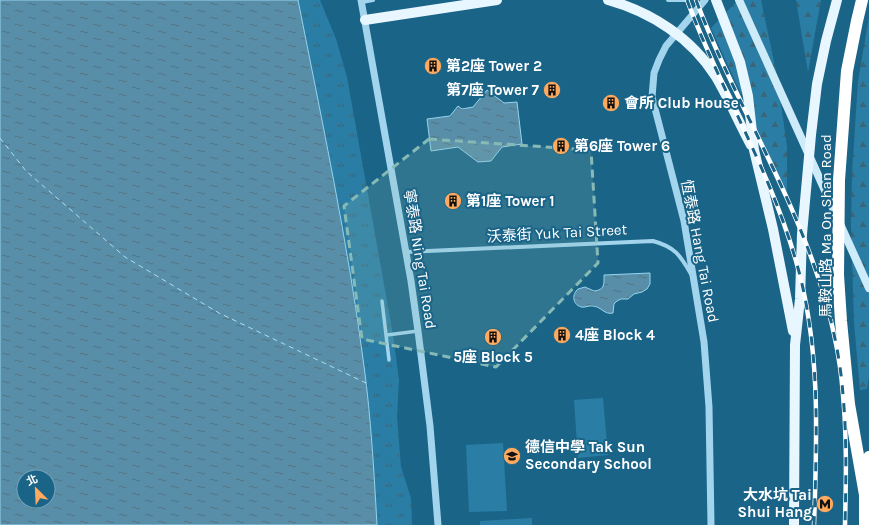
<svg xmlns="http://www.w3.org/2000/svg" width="869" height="525" font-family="Karla,'Noto Sans TC',sans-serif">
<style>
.forest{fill:url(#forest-firs)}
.park{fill:url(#park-tufts)}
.pitch{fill:#2a7ea5}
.water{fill:url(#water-ripples);stroke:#95d4ef;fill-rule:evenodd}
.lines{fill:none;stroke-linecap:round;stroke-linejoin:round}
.ferry{stroke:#addef4;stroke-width:1;stroke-dasharray:5 4;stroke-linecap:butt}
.pedestrian{stroke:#a2d5ed;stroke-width:3.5}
.minor{stroke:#a2d5ed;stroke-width:4}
.tertiary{stroke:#a2d5ed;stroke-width:7}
.secondary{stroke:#ceebf9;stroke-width:8}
.primary{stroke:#e7f6ff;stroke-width:10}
.motorway{stroke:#fff;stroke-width:12}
.rail-casing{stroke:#fff;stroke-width:4.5}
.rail{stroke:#1a6488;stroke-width:3;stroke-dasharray:9;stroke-linecap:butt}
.marked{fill:#87bab6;fill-opacity:0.2;stroke:#87bab6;stroke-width:3;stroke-dasharray:8 5;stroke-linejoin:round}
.labels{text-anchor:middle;stroke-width:4;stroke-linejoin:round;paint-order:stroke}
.poi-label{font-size:15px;font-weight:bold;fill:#fff;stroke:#1a6488;text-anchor:start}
.street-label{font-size:15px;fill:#fff;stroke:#1a6488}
</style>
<defs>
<pattern id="forest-firs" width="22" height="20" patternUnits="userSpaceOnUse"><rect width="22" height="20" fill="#2a7ea5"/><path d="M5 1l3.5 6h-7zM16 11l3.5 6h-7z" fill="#3b6578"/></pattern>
<pattern id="park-tufts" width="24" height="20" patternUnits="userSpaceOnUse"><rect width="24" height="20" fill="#2a7ea5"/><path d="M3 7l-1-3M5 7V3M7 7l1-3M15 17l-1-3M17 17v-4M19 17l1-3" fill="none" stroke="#3b6578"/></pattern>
<pattern id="water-ripples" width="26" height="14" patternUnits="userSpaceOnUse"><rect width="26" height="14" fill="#588ea8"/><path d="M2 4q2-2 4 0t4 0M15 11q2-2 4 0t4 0" fill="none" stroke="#537483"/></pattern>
</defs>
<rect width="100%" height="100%" fill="#1a6488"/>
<g class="forest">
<polygon points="738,0 761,0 777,76 787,147 787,195 711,28"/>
<polygon points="796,0 821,0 808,72"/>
<polygon points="869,17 869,376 867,389 860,390 854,322 851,225 852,174 858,81"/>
</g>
<path class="park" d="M298,0H320L336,39L347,77L393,335L399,380L397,417L401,467L411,498L412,525H377C374,472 371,418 364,366C348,243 322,121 298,0Z"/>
<g class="pitch">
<polygon points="603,398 608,455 578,458 574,400"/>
<polygon points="503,443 507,511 469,512 466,445"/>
<polygon points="532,518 532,525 480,525 480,521"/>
</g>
<g class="water">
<path d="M0,0H298C322,121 348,243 364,366C371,418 374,472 377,525H0ZM24,477H48V501H24Z"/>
<polygon points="487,90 504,103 517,102 522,144 502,147 491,161 478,162 458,147 431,151 427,119 450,116 458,106 462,109 473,107"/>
<path d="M650,273V284L647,289L642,292L634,294L628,299H621L617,301L614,304L613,313C604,315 602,307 593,306C589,305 585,308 581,307C572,304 572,294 578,289L585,287L594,291C605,290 604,284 604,275Z"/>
</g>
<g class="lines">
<polyline class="ferry" points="0,138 26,171 125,257 219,313 366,383"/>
<g class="pedestrian">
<polyline points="382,301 389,360"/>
<polyline points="387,335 418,331"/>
</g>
<g class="minor">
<polyline points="668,0 688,0"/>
<polyline points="362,2 373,0"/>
<path d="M406,252L653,241C675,247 680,255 691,274"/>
</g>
<g class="tertiary">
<polyline points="361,0 411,281 418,331 430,426 438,525"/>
<polyline points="705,0 666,46 659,60 654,73 652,97 684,221 704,342 709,407 711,525"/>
</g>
<polyline class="secondary" points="739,0 869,288"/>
<g class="primary">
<path d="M608,0C651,12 692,38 716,77C729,99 739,123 751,145"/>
<polyline points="716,0 740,62 748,96 754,150 773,229 793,331"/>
<polyline points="365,20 497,0"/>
<polyline points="794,525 795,345 800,299 802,234 811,135 817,84 826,41 837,0"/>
</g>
<g class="motorway">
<polyline points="862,0 857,21 847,71 839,180 838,275 841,321 849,404 865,495 865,525"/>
<polyline points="866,480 869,457"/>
</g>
<defs>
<g id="rail">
<path d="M687,0C720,89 770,170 796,261C821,347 817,437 814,525"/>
<path d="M696,0C731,93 784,177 816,271C830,311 840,353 843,395C847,438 846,482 845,525"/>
</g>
</defs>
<use href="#rail" class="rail-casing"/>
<use href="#rail" class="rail"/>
</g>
<path class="marked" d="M429,139L591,150L598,263L496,367L362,339L344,206Z"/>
<defs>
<symbol id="building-disc" viewBox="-11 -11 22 22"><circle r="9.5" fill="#ffaa5e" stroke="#1a6488"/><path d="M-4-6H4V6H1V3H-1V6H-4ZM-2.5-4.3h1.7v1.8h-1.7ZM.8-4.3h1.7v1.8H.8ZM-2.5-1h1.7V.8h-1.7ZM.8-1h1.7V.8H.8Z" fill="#111"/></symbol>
<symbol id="school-disc" viewBox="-11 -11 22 22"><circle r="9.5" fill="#ffaa5e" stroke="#1a6488"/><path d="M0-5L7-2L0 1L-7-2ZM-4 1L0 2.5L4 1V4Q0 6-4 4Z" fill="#111"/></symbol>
<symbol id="metro-disc" viewBox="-11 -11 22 22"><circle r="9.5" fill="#ffaa5e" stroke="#1a6488"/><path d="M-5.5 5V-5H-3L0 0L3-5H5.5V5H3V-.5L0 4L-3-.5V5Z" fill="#111"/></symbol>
</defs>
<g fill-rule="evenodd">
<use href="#building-disc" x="423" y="56" width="20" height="20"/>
<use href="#building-disc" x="542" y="80" width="20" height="20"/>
<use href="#building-disc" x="601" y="93" width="20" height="20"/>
<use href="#building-disc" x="551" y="136" width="20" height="20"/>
<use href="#building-disc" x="443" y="191" width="20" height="20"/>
<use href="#building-disc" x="552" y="325" width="20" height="20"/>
<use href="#building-disc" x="483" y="327" width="20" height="20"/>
<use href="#school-disc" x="502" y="446" width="20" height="20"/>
<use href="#metro-disc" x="815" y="494" width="20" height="20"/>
</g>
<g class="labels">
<g class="poi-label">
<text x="446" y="71">第2座 Tower 2</text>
<text x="539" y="95" text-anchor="end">第7座 Tower 7</text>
<text x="624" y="108">會所 Club House</text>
<text x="574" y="151">第6座 Tower 6</text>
<text x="466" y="206">第1座 Tower 1</text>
<text x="575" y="340">4座 Block 4</text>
<text x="493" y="362" text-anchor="middle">5座 Block 5</text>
<text x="525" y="452">德信中學 Tak Sun<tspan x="525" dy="17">Secondary School</tspan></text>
<text x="812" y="500" text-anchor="end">大水坑 Tai<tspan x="812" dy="17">Shui Hang</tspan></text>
</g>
<g class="street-label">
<text transform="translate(826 226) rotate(-90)" y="5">馬鞍山路 Ma On Shan Road</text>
<text transform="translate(557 233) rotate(-3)" y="5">沃泰街 Yuk Tai Street</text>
<text transform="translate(700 251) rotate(79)" y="5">恆泰路 Hang Tai Road</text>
<text transform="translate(420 259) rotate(81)" y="5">寧泰路 Ning Tai Road</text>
</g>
</g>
<g transform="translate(36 489) rotate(336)"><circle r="19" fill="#1a6488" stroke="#76a2b8"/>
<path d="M0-3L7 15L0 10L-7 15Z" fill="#ffaa5e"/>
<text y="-6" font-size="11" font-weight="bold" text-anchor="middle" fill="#ffffff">北</text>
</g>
</svg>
